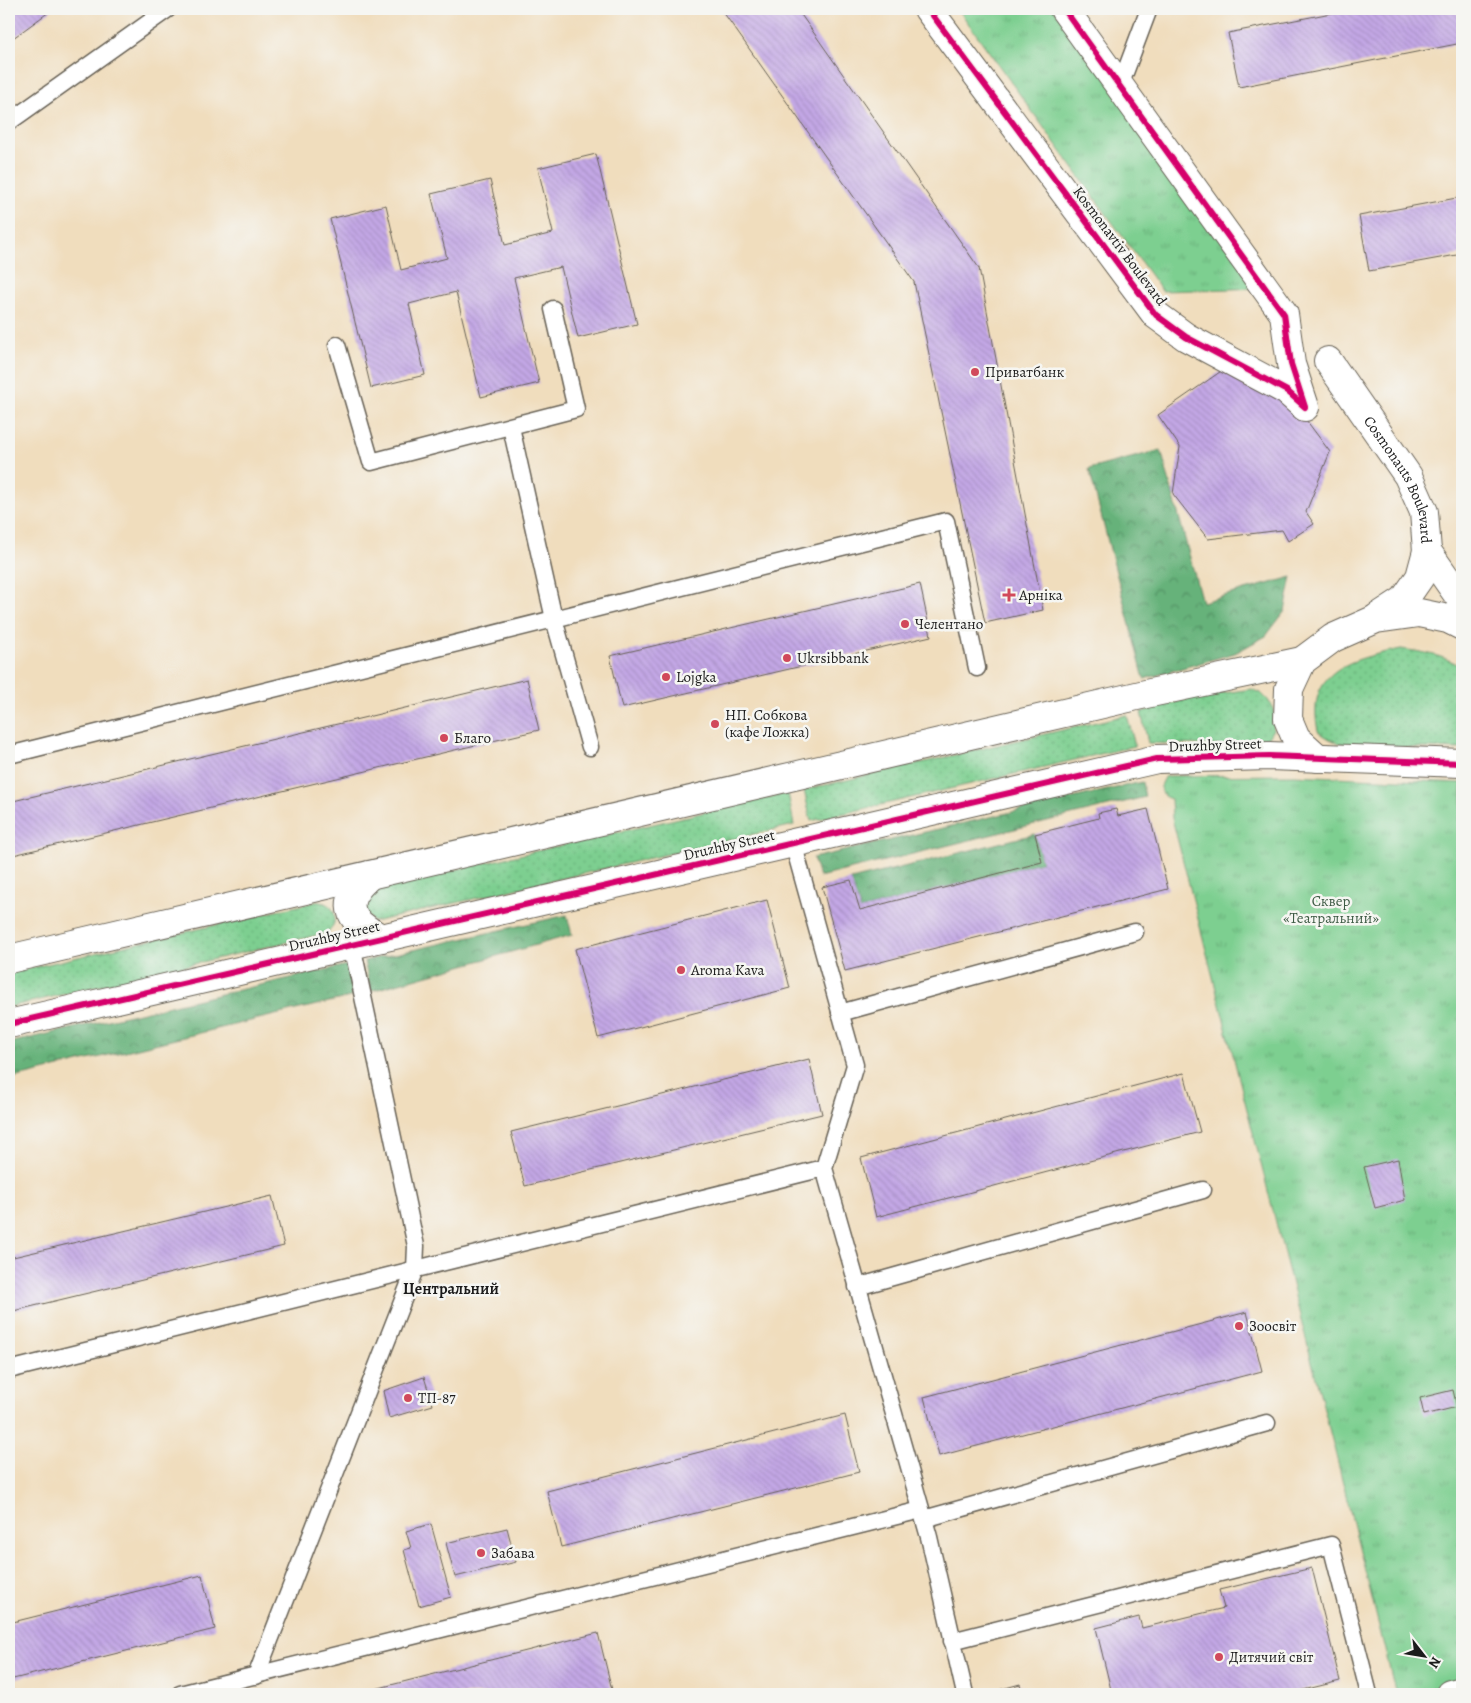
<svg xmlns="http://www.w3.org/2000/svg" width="1471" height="1703" font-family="Alegreya,serif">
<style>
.grass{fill:url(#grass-dots);stroke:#4c7656}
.forest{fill:url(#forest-crowns);stroke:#41674b}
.park{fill:url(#park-tufts);stroke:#4c7656}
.building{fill:url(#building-back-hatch)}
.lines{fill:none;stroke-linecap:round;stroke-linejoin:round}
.lane-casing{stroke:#666054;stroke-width:19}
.street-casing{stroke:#666054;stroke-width:30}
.lane{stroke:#fff;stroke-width:16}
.street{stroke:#fff;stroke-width:28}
.cycleway-casing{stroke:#f6f6f2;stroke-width:9}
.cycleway{stroke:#d6006c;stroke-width:6}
.poi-dot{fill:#d1495b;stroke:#f6f6f2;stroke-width:2}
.labels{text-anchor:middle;stroke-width:5;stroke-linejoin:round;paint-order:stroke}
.street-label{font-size:15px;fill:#1c1c1c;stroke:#f6f6f2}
.poi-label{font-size:15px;fill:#1c1c1c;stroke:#f6f6f2;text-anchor:start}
.park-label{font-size:15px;fill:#3e5b45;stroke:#f6f6f2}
.neighbourhood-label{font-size:16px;font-weight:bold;fill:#1c1c1c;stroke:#f6f6f2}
</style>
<defs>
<pattern id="grass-dots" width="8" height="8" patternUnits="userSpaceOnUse" patternTransform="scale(1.25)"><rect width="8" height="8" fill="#7dcf90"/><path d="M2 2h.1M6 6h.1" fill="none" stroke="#6bb17c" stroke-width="1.8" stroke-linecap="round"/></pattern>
<pattern id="forest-crowns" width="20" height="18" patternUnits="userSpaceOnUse" patternTransform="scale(1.25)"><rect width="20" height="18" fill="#66b27a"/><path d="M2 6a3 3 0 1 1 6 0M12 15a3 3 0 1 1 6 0" fill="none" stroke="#539063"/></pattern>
<pattern id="park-tufts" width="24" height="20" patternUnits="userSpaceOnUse" patternTransform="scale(1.25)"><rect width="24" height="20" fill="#7dcf90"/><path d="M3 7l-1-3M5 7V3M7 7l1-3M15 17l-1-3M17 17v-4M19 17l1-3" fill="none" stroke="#6bb17c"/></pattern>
<pattern id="building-back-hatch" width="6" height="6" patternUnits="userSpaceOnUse" patternTransform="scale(1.25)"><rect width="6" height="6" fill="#c3a7e5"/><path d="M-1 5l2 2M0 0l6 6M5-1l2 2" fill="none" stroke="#a78fc4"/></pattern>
</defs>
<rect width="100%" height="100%" fill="#f6f6f2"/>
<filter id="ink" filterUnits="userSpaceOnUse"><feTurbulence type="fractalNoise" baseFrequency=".02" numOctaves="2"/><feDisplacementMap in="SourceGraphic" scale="10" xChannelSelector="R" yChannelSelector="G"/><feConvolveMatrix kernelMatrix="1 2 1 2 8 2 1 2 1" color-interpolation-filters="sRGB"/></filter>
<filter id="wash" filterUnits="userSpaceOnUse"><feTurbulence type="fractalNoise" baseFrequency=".0096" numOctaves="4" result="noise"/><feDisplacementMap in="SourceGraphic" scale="20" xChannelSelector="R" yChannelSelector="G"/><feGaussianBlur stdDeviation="1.12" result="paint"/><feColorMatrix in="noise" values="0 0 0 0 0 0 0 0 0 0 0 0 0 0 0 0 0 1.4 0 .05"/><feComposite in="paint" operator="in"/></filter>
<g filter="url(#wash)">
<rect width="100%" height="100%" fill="#f0ddbd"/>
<g class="grass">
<path d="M1401,649C1423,652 1443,655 1462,667V749L1353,746C1339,744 1329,740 1318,731C1305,669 1352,659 1401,649Z"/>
<polygon points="1252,689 1261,693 1268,700 1273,709 1275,719 1273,729 1268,738 1260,745 1231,746 1148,743 1141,712 1195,697"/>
<polygon points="1127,715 1135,746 811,821 804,790"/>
<polygon points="788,793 794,825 373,922 359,905 372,889"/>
<path d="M315,902C335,900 342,922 326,933L9,1007V973Z"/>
</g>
<g class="forest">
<polygon points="1161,450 1202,602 1292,577 1285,611 1266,636 1235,653 1144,679 1089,469"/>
<polygon points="1142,782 1145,797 819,877 813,858"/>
<polygon points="1035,834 1042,862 860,910 851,880"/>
<polygon points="567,915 572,935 371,991 364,961"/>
<polygon points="347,965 354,996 9,1079 9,1043"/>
</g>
<g class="park">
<polygon points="958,9 1054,9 1265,288 1162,291"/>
<path d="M1294,775L1462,783V1681L1407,1694H1396L1340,1471L1172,818L1171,799C1157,795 1159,787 1166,776Z"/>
</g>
<g id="blocks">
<g class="building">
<polygon points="9,9 53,9 9,41"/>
<polygon points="721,9 797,9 979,268 1043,610 985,623 914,282"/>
<polygon points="1352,9 1462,9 1462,43 1239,87 1228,33"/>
<polygon points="596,154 637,324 578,338 561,267 514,278 539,383 481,397 456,292 409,304 425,375 371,388 330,219 386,205 401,270 447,258 431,194 490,180 505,245 553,233 538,168"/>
<polygon points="1462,197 1462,254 1369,271 1359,216"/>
<polygon points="1240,358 1289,397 1330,452 1306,512 1314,524 1288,541 1282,530 1208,539 1173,494 1180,447 1158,415"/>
<polygon points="920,584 931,636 622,708 610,656"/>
<polygon points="527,679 539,730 9,856 9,802"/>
<polygon points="1116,809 1118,816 1148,809 1168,889 845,971 822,887 851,880 860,910 1042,862 1035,834 1099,818 1098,813"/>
<polygon points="767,900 790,988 598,1038 575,949"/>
<polygon points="809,1059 822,1114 525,1186 511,1132"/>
<polygon points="1184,1073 1200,1132 876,1217 861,1158"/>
<polygon points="1398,1159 1405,1200 1375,1208 1364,1167"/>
<polygon points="272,1196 284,1246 9,1312 9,1258"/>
<polygon points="1247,1312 1262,1371 939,1456 924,1397"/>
<polygon points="424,1377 433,1405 389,1418 383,1391"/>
<polygon points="1453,1390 1457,1407 1424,1415 1420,1398"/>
<polygon points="845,1415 859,1472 561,1547 547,1491"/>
<polygon points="431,1524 451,1597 419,1606 404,1550 411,1548 406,1531"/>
<polygon points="507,1528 516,1562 455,1577 446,1543"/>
<polygon points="1312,1568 1340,1681 1287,1694 1112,1694 1096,1628 1139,1617 1142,1628 1224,1608 1219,1590"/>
<polygon points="202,1575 215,1629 9,1680 9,1623"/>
<polygon points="598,1633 613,1694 355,1694"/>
<polygon points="1020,1684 1023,1694 984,1694"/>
</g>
</g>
</g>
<g filter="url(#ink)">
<use href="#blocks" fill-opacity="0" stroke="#666054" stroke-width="1"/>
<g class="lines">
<defs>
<g id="lane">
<polyline points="1120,86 1149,9"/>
<polyline points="9,122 168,9"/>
<polyline points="337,345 371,462 576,409 553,309"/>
<polyline points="511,427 554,619 590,747"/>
<polyline points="9,755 946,521 977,668"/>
<polyline points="793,843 855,1065 824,1168 929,1537 965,1694"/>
<polyline points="840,1013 1135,932"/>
<polyline points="857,1287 1203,1190"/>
<polyline points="9,1370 824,1168"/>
<polyline points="924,1519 1267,1423"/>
<polyline points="952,1641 1331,1545 1369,1694"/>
<polyline points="256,1676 415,1269 416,1246 352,945"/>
<polyline points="180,1694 921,1510"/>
</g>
<g id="street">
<polyline points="928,9 1156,315 1186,337 1287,391 1305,407 1291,364 1284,314 1064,9"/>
<path id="s1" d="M1328,361L1408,476L1424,512L1427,551L1462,601"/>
<polyline points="1378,617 1404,600 1420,577 1427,551"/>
<polyline points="1318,758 1296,738 1288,719 1289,689 1302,661 1333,638 1376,619 1419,613 1448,619 1462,626"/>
<path d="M370,875C365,880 360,884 356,890C340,914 363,928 381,938"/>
<polyline points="9,959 1141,695 1302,661"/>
<polyline points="9,1024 1157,759 1269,756 1462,763"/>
<polyline points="1450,1694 1462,1691"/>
</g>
</defs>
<use href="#lane" class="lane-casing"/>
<use href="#street" class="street-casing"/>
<use href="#lane" class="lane"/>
<use href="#street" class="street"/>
<defs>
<g id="cycleway">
<polyline points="928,9 1156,315 1186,337 1287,391 1305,407 1291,364 1284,314 1064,9"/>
<polyline points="9,1024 1157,759 1269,756 1462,763"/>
</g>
</defs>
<use href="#cycleway" class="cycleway-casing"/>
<use href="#cycleway" class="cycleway"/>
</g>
</g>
<g class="poi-dot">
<circle cx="975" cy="372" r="5"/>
<path d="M1006.5 587.5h5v5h5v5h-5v5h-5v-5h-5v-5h5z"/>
<circle cx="905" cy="624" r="5"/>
<circle cx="787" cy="658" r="5"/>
<circle cx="666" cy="677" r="5"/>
<circle cx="715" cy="724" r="5"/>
<circle cx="444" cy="738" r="5"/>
<circle cx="681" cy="970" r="5"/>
<circle cx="1239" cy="1326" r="5"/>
<circle cx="408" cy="1398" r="5"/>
<circle cx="481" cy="1553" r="5"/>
<circle cx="1219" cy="1657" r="5"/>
</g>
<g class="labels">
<g class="street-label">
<text transform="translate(1120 246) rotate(53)" y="5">Kosmonavtiv Boulevard</text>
<text dy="5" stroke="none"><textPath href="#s1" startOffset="140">Cosmonauts Boulevard</textPath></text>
<text transform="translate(1215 745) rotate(-2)" y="5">Druzhby Street</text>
<text transform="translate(729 845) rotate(-13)" y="5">Druzhby Street</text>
<text transform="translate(334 936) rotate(-13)" y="5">Druzhby Street</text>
</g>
<g class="poi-label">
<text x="985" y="377">Приватбанк</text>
<text x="1019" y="600">Арніка</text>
<text x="915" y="629">Челентано</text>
<text x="797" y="663">Ukrsibbank</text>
<text x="676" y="682">Lojgka</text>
<text x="725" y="720">НП. Собкова<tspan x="725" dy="17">(кафе Ложка)</tspan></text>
<text x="454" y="743">Благо</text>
<text x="691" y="975">Aroma Kava</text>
<text x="1249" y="1331">Зоосвіт</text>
<text x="418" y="1403">ТП-87</text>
<text x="491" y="1558">Забава</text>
<text x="1229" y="1662">Дитячий світ</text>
</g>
<g class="park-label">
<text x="1331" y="906">Сквер<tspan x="1331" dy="17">«Театральний»</tspan></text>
</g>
<g class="neighbourhood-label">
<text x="451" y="1294">Центральний</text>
</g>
</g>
<rect width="1471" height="1703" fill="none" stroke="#f6f6f2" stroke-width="30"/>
<g transform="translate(1424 1656) rotate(121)" stroke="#f6f6f2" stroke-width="4" paint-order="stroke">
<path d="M0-4L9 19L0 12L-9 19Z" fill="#1c1c1c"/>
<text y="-8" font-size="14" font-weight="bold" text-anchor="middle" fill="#1c1c1c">N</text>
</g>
</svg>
